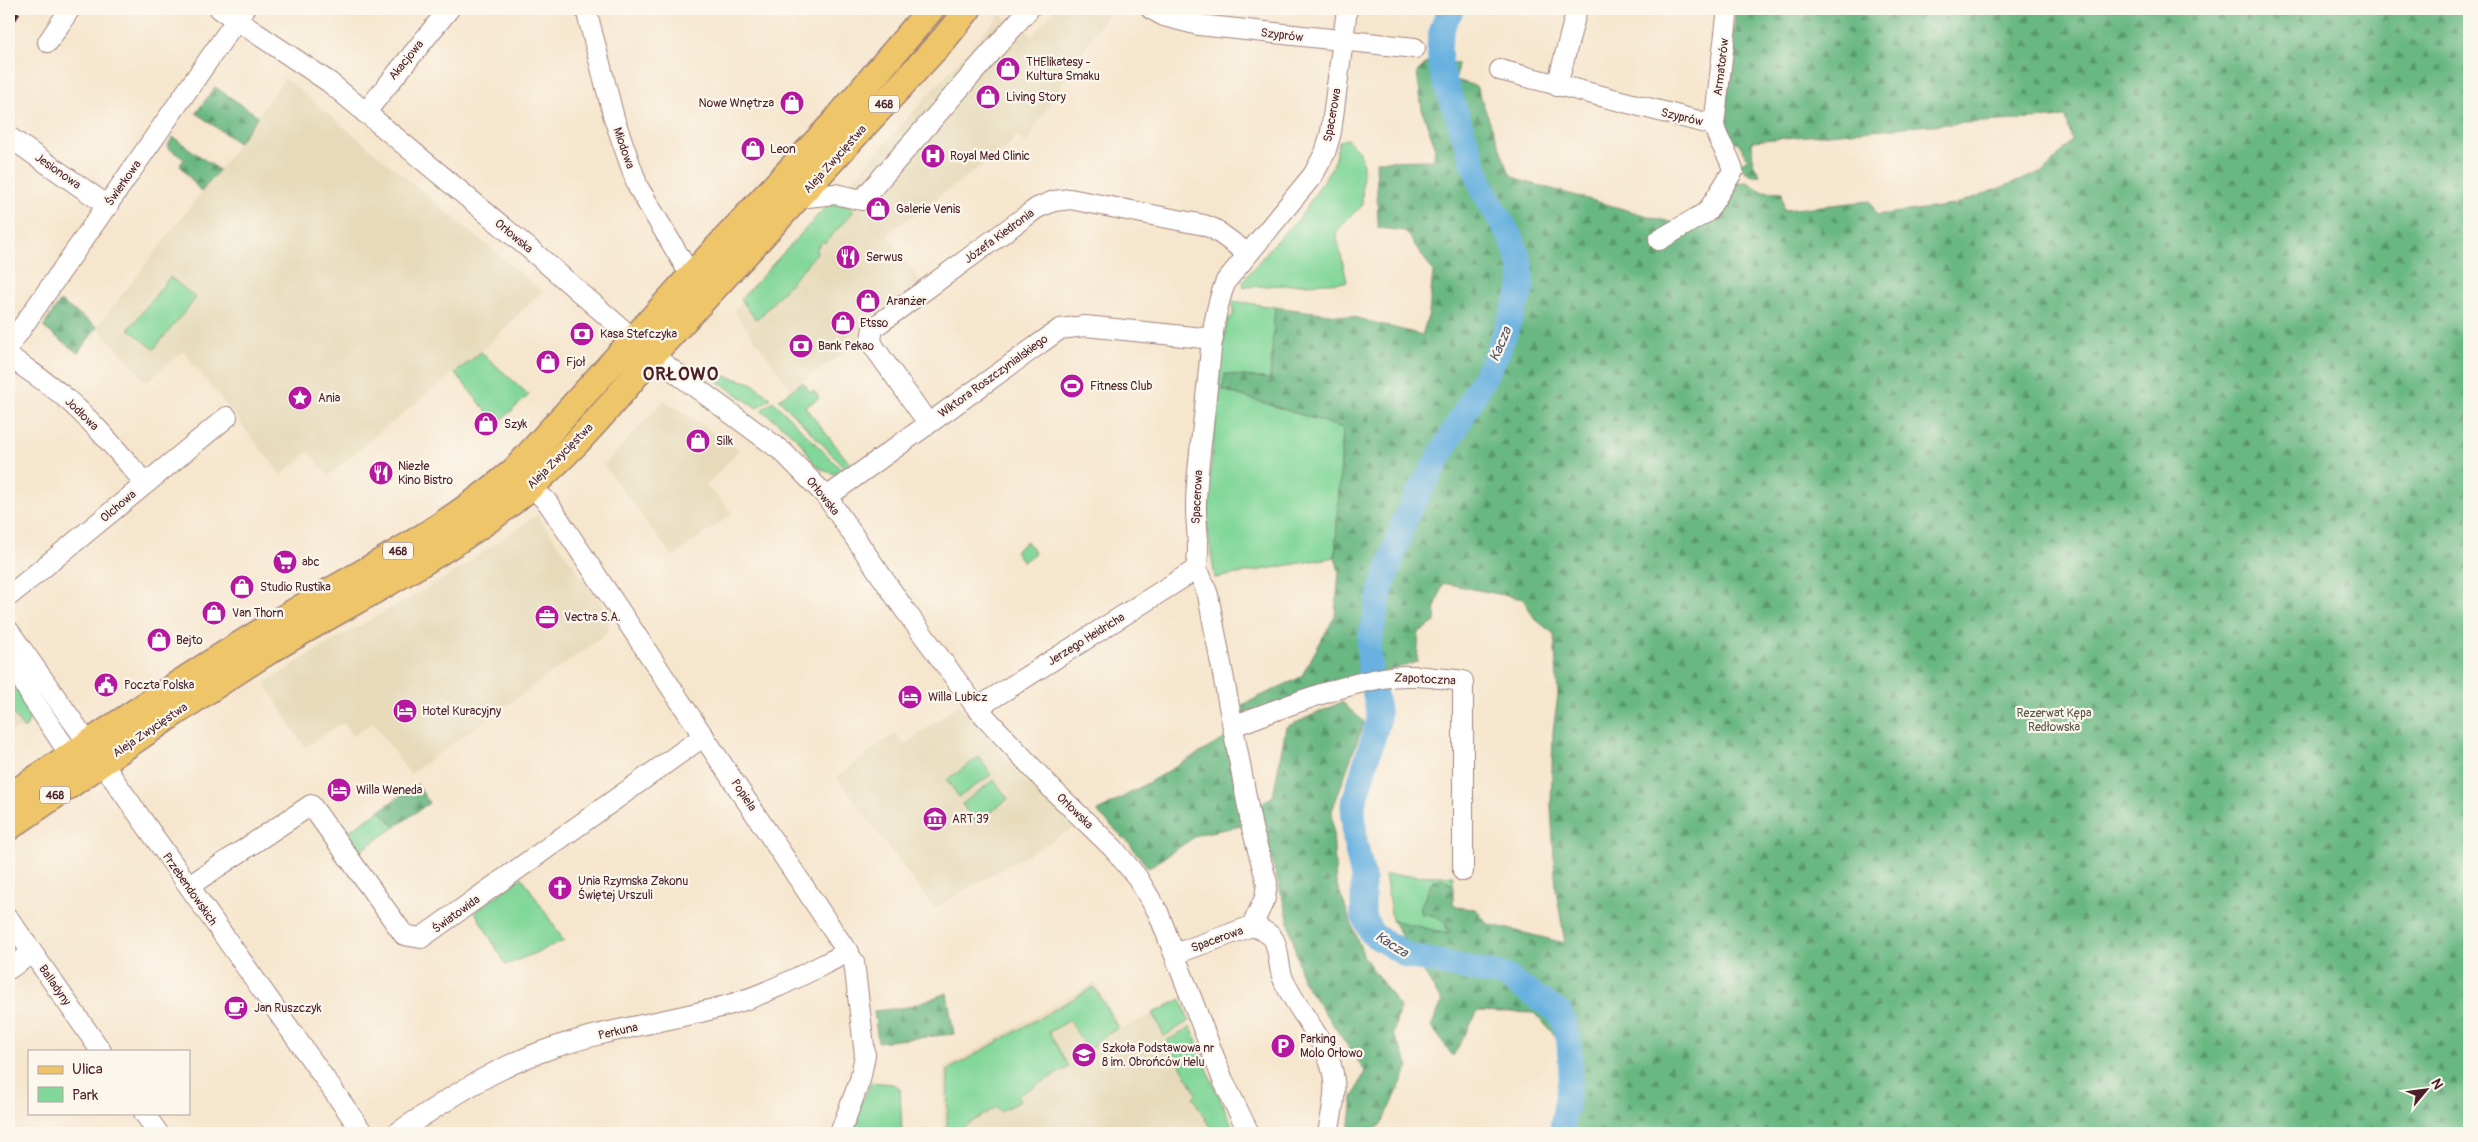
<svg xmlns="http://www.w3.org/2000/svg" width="2478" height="1142" font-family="Pangolin,sans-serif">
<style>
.built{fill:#e6daba}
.green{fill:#82d79a;stroke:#667b62}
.forest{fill:url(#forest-firs);stroke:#5a6c56}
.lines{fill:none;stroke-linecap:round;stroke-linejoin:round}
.river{stroke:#68b1e0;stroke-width:25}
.minor-casing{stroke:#a0827c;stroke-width:22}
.major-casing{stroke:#a0827c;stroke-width:29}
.minor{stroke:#fff;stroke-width:20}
.major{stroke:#eec569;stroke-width:26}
.rail{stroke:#4a1f2b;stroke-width:4;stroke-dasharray:8 4;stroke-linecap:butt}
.labels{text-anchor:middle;stroke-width:4.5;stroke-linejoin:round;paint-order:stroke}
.shield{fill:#fbf7ec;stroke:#7f6065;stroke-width:1}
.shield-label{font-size:11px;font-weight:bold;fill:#4a1f2b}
.street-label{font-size:12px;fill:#4a1f2b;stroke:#fbf7ec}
.poi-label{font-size:12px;fill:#4a1f2b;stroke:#fbf7ec;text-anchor:start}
.park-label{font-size:12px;fill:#5b564c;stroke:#fbf7ec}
.water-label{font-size:14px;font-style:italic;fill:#54526a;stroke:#fbf7ec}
.district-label{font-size:18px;font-weight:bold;letter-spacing:1px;fill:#4a1f2b;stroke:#fbf7ec}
</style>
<defs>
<pattern id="forest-firs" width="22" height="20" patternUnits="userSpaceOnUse" patternTransform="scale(1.25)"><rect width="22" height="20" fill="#69b882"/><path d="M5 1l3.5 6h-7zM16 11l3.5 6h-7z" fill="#58956b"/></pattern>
</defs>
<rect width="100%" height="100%" fill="#fbf7ec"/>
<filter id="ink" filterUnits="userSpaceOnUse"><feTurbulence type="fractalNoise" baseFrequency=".02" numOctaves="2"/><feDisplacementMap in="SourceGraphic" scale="10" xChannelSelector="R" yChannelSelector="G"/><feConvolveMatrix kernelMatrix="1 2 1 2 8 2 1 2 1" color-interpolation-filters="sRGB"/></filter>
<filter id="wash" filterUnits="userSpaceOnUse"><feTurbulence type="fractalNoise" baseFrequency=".0096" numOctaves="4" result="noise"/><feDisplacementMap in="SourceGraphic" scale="20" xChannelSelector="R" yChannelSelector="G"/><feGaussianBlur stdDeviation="1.12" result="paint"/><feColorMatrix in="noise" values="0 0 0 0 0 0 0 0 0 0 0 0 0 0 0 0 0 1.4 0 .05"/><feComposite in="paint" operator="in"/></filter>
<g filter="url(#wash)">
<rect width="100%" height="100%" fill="#f6e6ce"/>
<g class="built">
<polygon points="1054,9 1111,9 1075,62 1025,145 1017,135 1009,146 887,234 921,282 866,321 862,340 791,389 734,311 1000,15 1033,36"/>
<polygon points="285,78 542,291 482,351 382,430 328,476 309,452 281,475 183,351 147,382 97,327 219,170"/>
<polygon points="664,400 739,450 706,486 733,513 673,557 604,465"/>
<polygon points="537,515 610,616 608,633 410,774 373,723 353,736 343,722 305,748 265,683 313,652 449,576"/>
<polygon points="9,673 31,709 28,728 9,731"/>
<polygon points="959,704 1023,778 1076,827 934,908 837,777 896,733 905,745"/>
<polygon points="1095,982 1122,1029 1181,999 1212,1081 1236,1133 943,1133 944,1068"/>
</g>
<g class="green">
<polygon points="1347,139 1359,151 1363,165 1362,206 1348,218 1336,233 1347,282 1244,287 1243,281 1276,241 1299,219 1333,166 1339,141"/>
<polygon points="831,201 851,207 853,212 825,243 823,241 816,249 817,253 761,316 755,319 741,299"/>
<polygon points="170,277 196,298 154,349 129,329"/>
<polygon points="1233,301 1275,307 1270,379 1225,374 1223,390 1343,428 1335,557 1215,578 1207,527 1207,505 1221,357 1227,320 1233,316"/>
<polygon points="481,352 529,395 497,424 455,373"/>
<polygon points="721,375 752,383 771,398 757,408 713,378"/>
<polygon points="803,382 809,391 815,392 819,398 805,407 851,465 845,468 779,399"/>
<path d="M773,401L844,472L840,475C805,468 815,455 794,436C784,427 772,418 761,410Z"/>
<polygon points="1027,541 1035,553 1023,562 1015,551"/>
<path d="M9,676C17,690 39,714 24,729L9,708Z"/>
<polygon points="979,757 991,775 959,797 947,780"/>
<polygon points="994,780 1008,799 975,823 962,804"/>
<polygon points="380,810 395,827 356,854 343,835"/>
<polygon points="1385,875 1453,876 1453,885 1442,879 1433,880 1420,908 1422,914 1433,915 1443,920 1449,934 1392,920"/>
<polygon points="522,877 564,941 506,965 475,912"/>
<polygon points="1094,987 1118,1028 1093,1043 1094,1046 1087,1050 1070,1020 1049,1032 1069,1067 1017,1096 1020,1101 1000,1112 997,1107 956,1131 957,1133 947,1133 948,1070"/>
<polygon points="1181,999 1189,1021 1164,1036 1153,1013"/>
<polygon points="1191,1027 1212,1081 1234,1129 1227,1133 1213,1133 1193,1097 1197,1094 1166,1041"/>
<polygon points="871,1082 893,1084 900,1089 902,1133 851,1133 859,1108"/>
</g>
<g class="forest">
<path d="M1736,9H2469V1133H1572L1561,1042L1534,1013L1478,1011L1453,1056L1431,1026L1442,1002L1392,920L1449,934C1447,919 1436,915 1422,914L1420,908L1433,880L1442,879L1453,885V904L1462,908L1476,909L1488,924L1565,943L1556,890L1551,807L1553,731L1558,695L1554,634L1535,619L1523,599L1443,583L1436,605L1435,622L1419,632L1417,662L1243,715L1242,705L1301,677L1335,616L1339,572L1335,557L1343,428L1223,390L1225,374L1270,379L1275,307L1353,317L1422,335L1429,313L1433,271L1405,231L1378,228L1376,161L1433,160L1435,146L1422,110L1417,72L1433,57L1458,64L1456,80L1476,86L1510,174L1523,181L1677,224L1733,183L1747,182L1762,191L1782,192L1784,210L1870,201L1877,215L1954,205L2045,171L2072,141L2066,117L1916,126L1752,141L1753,163L1760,175C1750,176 1744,172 1739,164L1748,159L1738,142H1727L1721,133Z"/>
<polygon points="215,87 258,116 238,143 196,113"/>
<polygon points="173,137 219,170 201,192 180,165 184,159 167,147"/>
<polygon points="60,301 97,327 78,353 43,327"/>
<polygon points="1342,702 1364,722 1332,811 1336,882 1364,957 1400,1007 1393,1034 1409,1066 1383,1122 1372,1133 1349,1133 1353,1098 1365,1071 1302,980 1287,914 1256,807 1273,796 1286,727"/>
<polygon points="1229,736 1247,825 1199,834 1148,868 1130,844 1097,812"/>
<polygon points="417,784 429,803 395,827 380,810"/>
<polygon points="947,993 954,1034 878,1042 874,1011 907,1007"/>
</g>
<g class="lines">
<g class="river">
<path d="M1370,673L1369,645L1380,593L1406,516L1496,356L1522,288L1521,267L1512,240L1484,192L1443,76C1437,51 1437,31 1452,9"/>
<polyline points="1373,684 1378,710 1378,721 1353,805 1355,841 1363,877 1363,915 1372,934 1408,956 1505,976 1560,1013 1565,1025 1569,1042 1571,1076 1561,1133"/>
</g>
</g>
</g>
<g filter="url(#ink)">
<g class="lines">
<defs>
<g id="minor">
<polyline points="220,9 329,82 538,256 652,355 783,452 827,497 904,609 977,708 1052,789 1113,848 1137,877 1158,912 1223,1080 1249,1133"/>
<polyline points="586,9 614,118 638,187 691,276"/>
<polyline points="1151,9 1164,16 1199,25 1415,48"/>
<polyline points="48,42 70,9"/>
<polyline points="1500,70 1714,125"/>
<polyline points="1557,86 1577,9"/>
<polyline points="365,113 449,9"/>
<polyline points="9,137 108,206"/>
<polyline points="799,198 835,194 862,200 1029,9"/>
<path d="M1659,240L1707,212L1733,171C1730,154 1717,142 1714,125L1728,9"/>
<polyline points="9,346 244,9"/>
<path d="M9,356C26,369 45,381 62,395C93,421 119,453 145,483"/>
<polyline points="928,423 874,347 871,340 873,328 1037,208 1054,201 1070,199 1204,225 1214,229 1247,253"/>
<polyline points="531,486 548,503 854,962 865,1055 860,1080 840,1133"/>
<polyline points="827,497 1060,329 1085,326 1213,339"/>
<path d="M1195,570C1202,554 1195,523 1196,503C1197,467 1203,432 1206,397C1211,358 1211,317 1226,281L1313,175L1325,153L1331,132L1347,9"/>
<polyline points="1195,570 1201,577 1208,595 1252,828 1267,883 1265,898 1252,926"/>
<polyline points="9,596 227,417"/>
<polyline points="9,631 363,1133"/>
<polyline points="18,644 15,667 32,698 70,755"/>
<polyline points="977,708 1195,570"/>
<path d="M1233,726C1282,708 1332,687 1383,678C1409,673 1437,678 1463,681V871"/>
<polyline points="189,886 311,805 404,935 421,938 704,736"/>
<polyline points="9,919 101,1051"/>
<path d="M1252,926C1260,929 1269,932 1274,940C1280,953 1278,969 1284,981C1299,1014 1330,1043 1334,1080C1336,1097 1331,1116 1328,1133"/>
<polyline points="1175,954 1252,926"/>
<polyline points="9,969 32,953"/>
<polyline points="144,1113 158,1133"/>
<path d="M397,1133C446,1100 495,1067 552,1048C610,1028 673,1021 732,1004C773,992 811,970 849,952"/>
</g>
<g id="major">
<path d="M9,797C98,737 187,676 279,621C359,573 445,531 515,470L691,276L833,124L931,9"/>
<path d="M9,827C92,770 174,711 259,657C335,610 418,570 491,518C552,474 605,414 652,355L944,39L968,9"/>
</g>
</defs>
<use href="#minor" class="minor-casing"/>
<use href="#major" class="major-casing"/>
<use href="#minor" class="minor"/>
<use href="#major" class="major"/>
<polyline class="rail" points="9,30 20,9"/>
</g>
</g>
<defs>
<symbol id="shop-disc" viewBox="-11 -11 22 22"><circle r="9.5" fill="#b5179e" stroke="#fbf7ec"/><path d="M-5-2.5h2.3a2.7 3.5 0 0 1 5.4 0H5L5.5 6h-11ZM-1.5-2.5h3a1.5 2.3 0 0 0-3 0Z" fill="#fff"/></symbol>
<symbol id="hospital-disc" viewBox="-11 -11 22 22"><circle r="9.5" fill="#b5179e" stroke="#fbf7ec"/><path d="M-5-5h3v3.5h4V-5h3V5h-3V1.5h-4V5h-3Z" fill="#fff"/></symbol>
<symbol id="restaurant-disc" viewBox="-11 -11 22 22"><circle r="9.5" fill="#b5179e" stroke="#fbf7ec"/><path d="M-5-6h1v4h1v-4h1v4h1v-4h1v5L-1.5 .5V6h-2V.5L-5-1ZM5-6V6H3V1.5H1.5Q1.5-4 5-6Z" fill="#fff"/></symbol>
<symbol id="bank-disc" viewBox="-11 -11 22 22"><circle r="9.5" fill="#b5179e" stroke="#fbf7ec"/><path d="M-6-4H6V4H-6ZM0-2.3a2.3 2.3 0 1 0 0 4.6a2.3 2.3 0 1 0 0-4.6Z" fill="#fff"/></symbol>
<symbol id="stadium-disc" viewBox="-11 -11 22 22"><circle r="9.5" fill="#b5179e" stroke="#fbf7ec"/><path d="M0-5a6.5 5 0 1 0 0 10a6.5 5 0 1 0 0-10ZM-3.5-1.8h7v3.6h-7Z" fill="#fff"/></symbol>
<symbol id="sight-disc" viewBox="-11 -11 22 22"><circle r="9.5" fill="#b5179e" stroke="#fbf7ec"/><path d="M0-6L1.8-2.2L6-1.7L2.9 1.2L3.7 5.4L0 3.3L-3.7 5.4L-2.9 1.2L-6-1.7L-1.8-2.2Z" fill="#fff"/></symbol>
<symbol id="supermarket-disc" viewBox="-11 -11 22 22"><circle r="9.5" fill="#b5179e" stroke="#fbf7ec"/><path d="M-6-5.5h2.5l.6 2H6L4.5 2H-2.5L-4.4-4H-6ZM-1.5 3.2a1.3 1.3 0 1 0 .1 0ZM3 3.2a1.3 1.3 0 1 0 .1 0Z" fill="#fff"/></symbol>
<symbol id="office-disc" viewBox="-11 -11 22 22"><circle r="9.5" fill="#b5179e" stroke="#fbf7ec"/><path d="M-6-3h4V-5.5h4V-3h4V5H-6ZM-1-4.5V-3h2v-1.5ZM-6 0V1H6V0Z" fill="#fff"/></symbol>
<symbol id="civic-disc" viewBox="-11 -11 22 22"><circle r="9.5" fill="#b5179e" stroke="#fbf7ec"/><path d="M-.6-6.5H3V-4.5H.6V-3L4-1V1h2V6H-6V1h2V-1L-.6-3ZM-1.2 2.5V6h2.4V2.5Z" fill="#fff"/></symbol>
<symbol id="hotel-disc" viewBox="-11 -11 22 22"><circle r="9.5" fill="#b5179e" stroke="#fbf7ec"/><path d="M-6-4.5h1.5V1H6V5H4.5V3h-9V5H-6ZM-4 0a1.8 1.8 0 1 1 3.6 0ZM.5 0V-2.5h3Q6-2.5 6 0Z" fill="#fff"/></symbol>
<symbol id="museum-disc" viewBox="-11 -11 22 22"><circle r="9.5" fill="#b5179e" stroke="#fbf7ec"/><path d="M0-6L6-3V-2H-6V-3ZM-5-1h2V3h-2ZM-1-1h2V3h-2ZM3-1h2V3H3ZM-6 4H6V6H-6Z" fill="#fff"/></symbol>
<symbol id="church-disc" viewBox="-11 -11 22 22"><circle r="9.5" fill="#b5179e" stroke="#fbf7ec"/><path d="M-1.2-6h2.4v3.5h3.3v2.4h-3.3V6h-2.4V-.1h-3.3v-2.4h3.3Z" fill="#fff"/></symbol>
<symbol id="cafe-disc" viewBox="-11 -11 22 22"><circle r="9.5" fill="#b5179e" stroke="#fbf7ec"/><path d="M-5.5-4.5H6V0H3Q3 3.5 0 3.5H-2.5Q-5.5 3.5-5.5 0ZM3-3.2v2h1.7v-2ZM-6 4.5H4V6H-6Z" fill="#fff"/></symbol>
<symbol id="parking-disc" viewBox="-11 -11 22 22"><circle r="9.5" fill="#b5179e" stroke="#fbf7ec"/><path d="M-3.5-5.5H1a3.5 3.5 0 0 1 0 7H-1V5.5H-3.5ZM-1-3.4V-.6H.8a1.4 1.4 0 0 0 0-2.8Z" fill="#fff"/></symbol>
<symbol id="school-disc" viewBox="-11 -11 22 22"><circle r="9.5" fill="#b5179e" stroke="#fbf7ec"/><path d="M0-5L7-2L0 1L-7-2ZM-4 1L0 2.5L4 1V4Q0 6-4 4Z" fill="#fff"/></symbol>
</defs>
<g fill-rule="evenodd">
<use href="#shop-disc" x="994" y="55" width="28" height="28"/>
<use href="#shop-disc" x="974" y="83" width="28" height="28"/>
<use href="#shop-disc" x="778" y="89" width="28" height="28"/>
<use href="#shop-disc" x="739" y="135" width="28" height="28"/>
<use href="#hospital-disc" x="919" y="142" width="28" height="28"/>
<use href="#shop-disc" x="864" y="195" width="28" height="28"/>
<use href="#restaurant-disc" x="834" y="243" width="28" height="28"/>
<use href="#shop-disc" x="854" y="287" width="28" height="28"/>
<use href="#shop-disc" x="829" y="309" width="28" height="28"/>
<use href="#bank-disc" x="568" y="320" width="28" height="28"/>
<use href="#bank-disc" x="787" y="332" width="28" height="28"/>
<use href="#shop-disc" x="534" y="348" width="28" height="28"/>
<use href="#stadium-disc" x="1058" y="372" width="28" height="28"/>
<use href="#sight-disc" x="286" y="384" width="28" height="28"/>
<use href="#shop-disc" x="472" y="410" width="28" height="28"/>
<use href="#shop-disc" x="684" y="427" width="28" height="28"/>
<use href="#restaurant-disc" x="367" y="459" width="28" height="28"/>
<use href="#supermarket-disc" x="271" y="548" width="28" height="28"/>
<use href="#shop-disc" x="228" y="573" width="28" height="28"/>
<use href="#shop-disc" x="200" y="599" width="28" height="28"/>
<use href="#office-disc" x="533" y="603" width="28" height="28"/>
<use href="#shop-disc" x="145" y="626" width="28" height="28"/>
<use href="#civic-disc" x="92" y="671" width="28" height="28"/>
<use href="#hotel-disc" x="896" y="683" width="28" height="28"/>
<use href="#hotel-disc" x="391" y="697" width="28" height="28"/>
<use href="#hotel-disc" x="325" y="776" width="28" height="28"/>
<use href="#museum-disc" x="921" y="805" width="28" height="28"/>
<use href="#church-disc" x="546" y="874" width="28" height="28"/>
<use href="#cafe-disc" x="222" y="994" width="28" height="28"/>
<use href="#parking-disc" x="1269" y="1032" width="28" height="28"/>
<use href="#school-disc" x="1070" y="1041" width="28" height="28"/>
</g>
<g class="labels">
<g class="shield">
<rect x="869" y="95.5" width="30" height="17" rx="4"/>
<rect x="383" y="542.5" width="30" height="17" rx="4"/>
<rect x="40" y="786.5" width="30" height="17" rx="4"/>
</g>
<g class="shield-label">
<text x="884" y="108">468</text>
<text x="398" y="555">468</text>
<text x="55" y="799">468</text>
</g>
<g class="street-label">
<text transform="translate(1282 35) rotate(7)" y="4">Szyprów</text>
<text transform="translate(406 60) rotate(-51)" y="4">Akacjowa</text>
<text transform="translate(1721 67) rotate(-83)" y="4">Armatorów</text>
<text transform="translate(1332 115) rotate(-80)" y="4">Spacerowa</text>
<text transform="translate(1682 117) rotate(14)" y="4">Szyprów</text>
<text transform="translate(624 148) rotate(71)" y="4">Miodowa</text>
<text transform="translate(835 159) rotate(-48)" y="4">Aleja Zwycięstwa</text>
<text transform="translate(58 171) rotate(35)" y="4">Jesionowa</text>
<text transform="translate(123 183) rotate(-55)" y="4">Świerkowa</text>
<text transform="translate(514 236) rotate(40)" y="4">Orłowska</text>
<text transform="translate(999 236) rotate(-36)" y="4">Józefa Kiedronia</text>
<text transform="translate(993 376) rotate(-36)" y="4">Wiktora Roszczynialskiego</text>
<text transform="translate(82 414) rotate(44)" y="4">Jodłowa</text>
<text transform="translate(560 456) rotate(-45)" y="4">Aleja Zwycięstwa</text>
<text transform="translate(823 496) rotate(51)" y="4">Orłowska</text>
<text transform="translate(1197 497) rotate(-87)" y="4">Spacerowa</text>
<text transform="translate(118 506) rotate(-40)" y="4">Olchowa</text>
<text transform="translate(1086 639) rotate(-32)" y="4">Jerzego Heidricha</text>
<text transform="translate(1425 679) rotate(3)" y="4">Zapotoczna</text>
<text transform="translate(150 730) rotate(-34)" y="4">Aleja Zwycięstwa</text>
<text transform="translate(744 795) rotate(56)" y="4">Popiela</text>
<text transform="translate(1075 811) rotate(44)" y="4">Orłowska</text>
<text transform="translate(190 889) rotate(55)" y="4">Przebendowskich</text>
<text transform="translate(456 914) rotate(-36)" y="4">Światowida</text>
<text transform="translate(1217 939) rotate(-20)" y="4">Spacerowa</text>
<text transform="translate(55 985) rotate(55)" y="4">Balladyny</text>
<text transform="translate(618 1031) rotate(-13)" y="4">Perkuna</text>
</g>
<g class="poi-label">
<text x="1026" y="66">THElikatesy -<tspan x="1026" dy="14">Kultura Smaku</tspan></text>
<text x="1006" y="101">Living Story</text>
<text x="774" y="107" text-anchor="end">Nowe Wnętrza</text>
<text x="770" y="153">Leon</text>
<text x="950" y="160">Royal Med Clinic</text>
<text x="896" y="213">Galerie Venis</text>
<text x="866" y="261">Serwus</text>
<text x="886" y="305">Aranżer</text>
<text x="860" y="327">Etsso</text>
<text x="600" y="338">Kasa Stefczyka</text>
<text x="818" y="350">Bank Pekao</text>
<text x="566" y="366">Fjoł</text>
<text x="1090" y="390">Fitness Club</text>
<text x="318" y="402">Ania</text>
<text x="504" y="428">Szyk</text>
<text x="716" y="445">Silk</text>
<text x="398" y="470">Niezłe<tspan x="398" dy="14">Kino Bistro</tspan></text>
<text x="302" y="566">abc</text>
<text x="260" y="591">Studio Rustika</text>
<text x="232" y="617">Van Thorn</text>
<text x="564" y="621">Vectra S.A.</text>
<text x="176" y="644">Bejto</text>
<text x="124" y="689">Poczta Polska</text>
<text x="928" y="701">Willa Lubicz</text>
<text x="422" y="715">Hotel Kuracyjny</text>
<text x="356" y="794">Willa Weneda</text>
<text x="952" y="823">ART 39</text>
<text x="578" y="885">Unia Rzymska Zakonu<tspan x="578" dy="14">Świętej Urszuli</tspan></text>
<text x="254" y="1012">Jan Ruszczyk</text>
<text x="1300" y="1043">Parking<tspan x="1300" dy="14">Molo Orłowo</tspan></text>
<text x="1102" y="1052">Szkoła Podstawowa nr<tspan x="1102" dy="14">8 im. Obrońców Helu</tspan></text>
</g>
<g class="park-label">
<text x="2054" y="717">Rezerwat Kępa<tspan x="2054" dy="14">Redłowska</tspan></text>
</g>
<g class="water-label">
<text transform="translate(1500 344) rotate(-67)" y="5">Kacza</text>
<text transform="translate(1392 944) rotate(32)" y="5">Kacza</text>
</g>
<g class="district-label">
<text x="681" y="380">ORŁOWO</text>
</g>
</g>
<rect width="2478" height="1142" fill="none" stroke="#fbf7ec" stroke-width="30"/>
<rect x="28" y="1050" width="162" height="65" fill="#fbf7ec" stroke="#b4a19f"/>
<rect x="38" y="1066" width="25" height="8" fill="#eec569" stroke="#b4a19f"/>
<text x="72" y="1074" font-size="15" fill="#4a1f2b">Ulica</text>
<rect x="38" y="1087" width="25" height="15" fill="#82d79a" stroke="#b4a19f"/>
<text x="72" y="1100" font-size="15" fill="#4a1f2b">Park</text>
<g transform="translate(2426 1090) rotate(61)" stroke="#fbf7ec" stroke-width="4" paint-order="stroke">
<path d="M0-4L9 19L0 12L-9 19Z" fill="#4a1f2b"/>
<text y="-8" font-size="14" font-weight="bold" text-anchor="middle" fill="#4a1f2b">N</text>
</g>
</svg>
